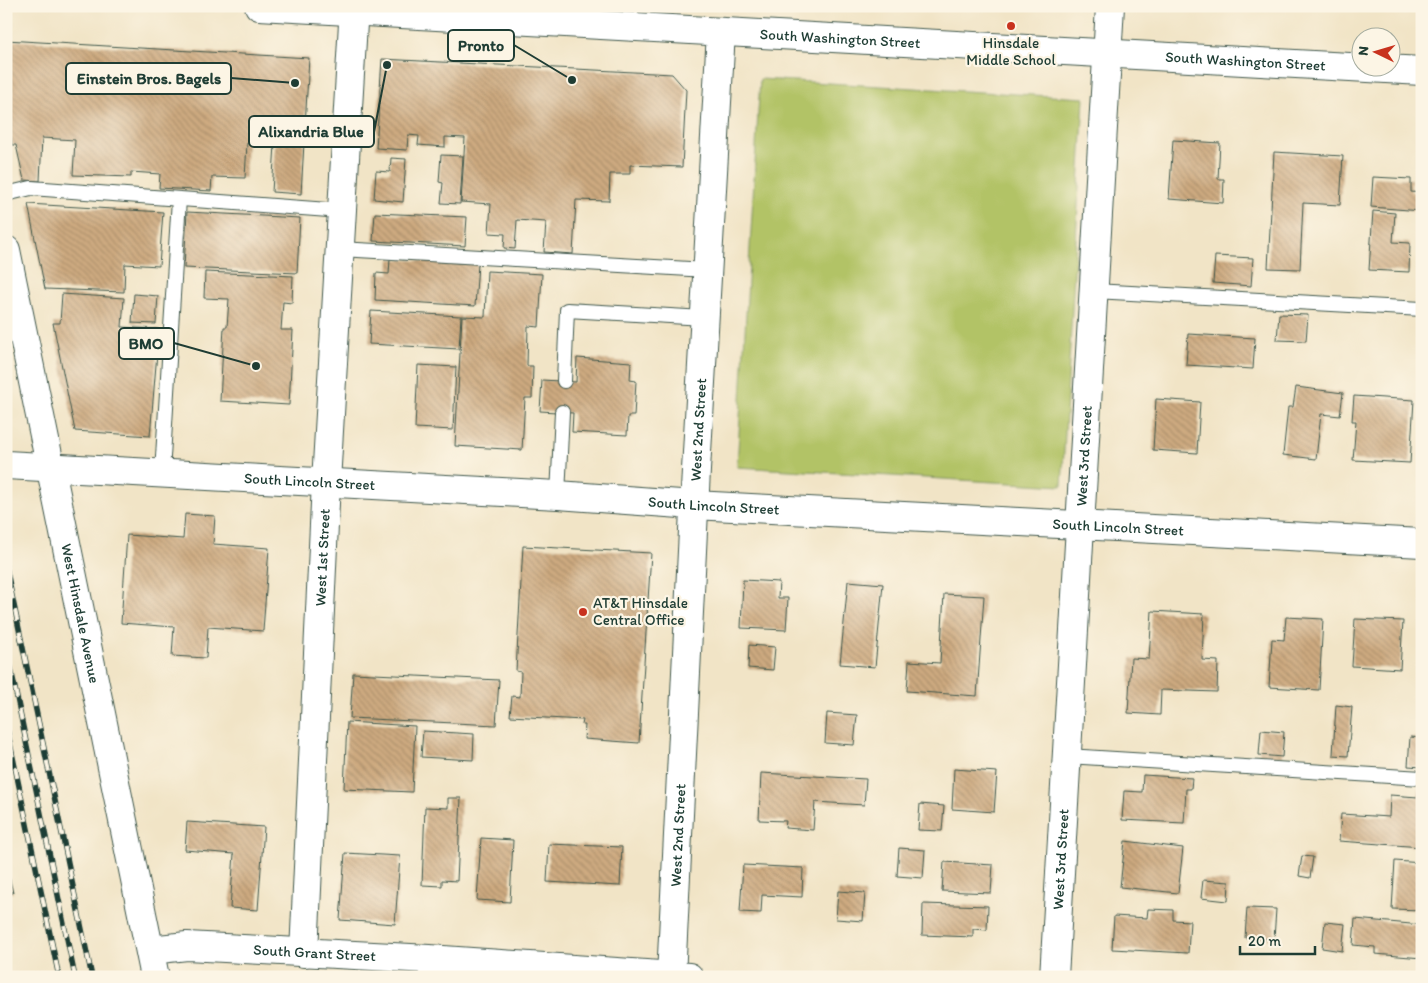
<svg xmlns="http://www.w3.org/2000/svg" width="1428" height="983" font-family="Itim,sans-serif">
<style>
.green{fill:#b2c366;stroke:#68804d}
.building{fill:url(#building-back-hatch)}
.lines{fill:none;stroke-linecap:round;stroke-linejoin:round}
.lane-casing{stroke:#3e564a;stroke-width:16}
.street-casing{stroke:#3e564a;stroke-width:30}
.lane{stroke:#fff;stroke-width:14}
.street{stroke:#fff;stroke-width:28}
.rail-casing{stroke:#1f3d34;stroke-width:5.5}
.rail{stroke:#fcf5e5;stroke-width:4;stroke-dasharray:11;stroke-linecap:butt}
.poi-dot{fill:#c8321e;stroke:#fcf5e5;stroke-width:2}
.labels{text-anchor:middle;stroke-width:4.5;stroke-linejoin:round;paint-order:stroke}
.street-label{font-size:15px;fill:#1f3d34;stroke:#fcf5e5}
.poi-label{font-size:15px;fill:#1f3d34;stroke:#fcf5e5}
.leader{fill:none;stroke:#1f3d34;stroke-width:2}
.callout-dot{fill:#1f3d34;stroke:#fcf5e5;stroke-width:2}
.callout{fill:#fcf5e5;stroke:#1f3d34;stroke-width:2}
.callout-label{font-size:16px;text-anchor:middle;font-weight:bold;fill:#1f3d34}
</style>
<defs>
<pattern id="building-back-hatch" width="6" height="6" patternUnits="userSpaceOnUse" patternTransform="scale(1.25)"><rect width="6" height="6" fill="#ceaa80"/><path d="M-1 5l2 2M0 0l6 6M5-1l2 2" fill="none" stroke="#a78c6a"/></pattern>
</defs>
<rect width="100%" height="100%" fill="#fcf5e5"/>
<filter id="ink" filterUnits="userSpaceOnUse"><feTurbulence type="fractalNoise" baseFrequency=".02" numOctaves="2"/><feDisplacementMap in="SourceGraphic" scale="10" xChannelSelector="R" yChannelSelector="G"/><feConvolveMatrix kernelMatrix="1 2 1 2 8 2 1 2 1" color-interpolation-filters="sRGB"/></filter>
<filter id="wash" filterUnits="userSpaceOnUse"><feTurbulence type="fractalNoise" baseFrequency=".0096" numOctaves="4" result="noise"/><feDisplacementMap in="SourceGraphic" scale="20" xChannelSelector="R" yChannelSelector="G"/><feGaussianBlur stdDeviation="1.12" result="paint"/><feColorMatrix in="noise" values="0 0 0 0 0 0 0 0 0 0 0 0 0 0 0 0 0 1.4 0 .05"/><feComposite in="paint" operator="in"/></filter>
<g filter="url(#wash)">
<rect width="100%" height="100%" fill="#f1e4c6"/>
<polygon class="green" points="760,79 1084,98 1062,486 737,467"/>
<g id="blocks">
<g class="building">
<polygon points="6,40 309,58 301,194 272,192 275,144 247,143 245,178 212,177 211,191 159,188 160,174 131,172 131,177 73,175 75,140 42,138 40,181 24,180 16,145 12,145 6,112"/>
<polygon points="382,59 672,74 686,90 682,167 630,165 630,174 610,174 609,201 576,200 573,254 544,252 546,222 517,220 515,249 504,248 505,234 489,233 491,204 461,202 465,138 445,137 445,147 418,145 419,136 408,135 407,150 376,148"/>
<polygon points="1173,140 1220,143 1218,179 1224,179 1223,203 1169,199"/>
<polygon points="1274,152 1343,156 1340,205 1303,203 1300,269 1268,268"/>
<polygon points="441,155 463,156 460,204 441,203 443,183 439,182"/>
<polygon points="391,158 406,159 403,202 374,199 376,171 390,172"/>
<polygon points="1373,177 1411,179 1411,192 1422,193 1421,211 1371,207"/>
<polygon points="28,204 163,212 159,266 125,264 124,292 45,289"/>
<polygon points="1373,211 1395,213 1393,242 1410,243 1409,272 1369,270"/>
<polygon points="187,212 300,218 297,273 184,268"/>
<polygon points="375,213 467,217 465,246 373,241"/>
<polygon points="1215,256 1253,258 1251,286 1213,283"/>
<polygon points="390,259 478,264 475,306 375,300 376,273 389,274"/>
<polygon points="487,271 542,274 539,327 528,326 527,366 533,366 532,398 525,398 522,450 455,446 462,316 485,317"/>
<polygon points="205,272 293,276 292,303 283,302 281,330 293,330 289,405 220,401 224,327 227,327 229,299 204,298"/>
<polygon points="62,294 124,298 122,327 159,329 150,436 75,431 53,323 60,323"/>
<polygon points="134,294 158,296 156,324 132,323"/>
<polygon points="371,311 461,316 459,349 369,344"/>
<polygon points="1279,314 1308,315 1306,341 1277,340"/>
<polygon points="1188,334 1255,338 1253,369 1186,365"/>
<polygon points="577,358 631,362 630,380 636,381 634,416 628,416 627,435 572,432 573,413 540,411 542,380 576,382"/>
<polygon points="418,365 456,367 453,430 415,428"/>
<polygon points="1296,387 1343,393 1340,416 1321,414 1316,459 1283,455 1288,407 1293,407"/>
<polygon points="1354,396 1414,400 1410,463 1353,460 1356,421 1352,421"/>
<polygon points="1156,399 1200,402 1197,453 1153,450"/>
<polygon points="185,514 215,516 213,544 269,548 263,631 208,627 206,658 172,656 174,627 121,623 127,535 183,539"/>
<polygon points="523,546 651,553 639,743 584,739 585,725 582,725 583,720 510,716 512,696 520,697 521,672 516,671"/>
<polygon points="743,580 779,582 778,598 788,598 786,630 741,628"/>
<polygon points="848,581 883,584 875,667 840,664"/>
<polygon points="944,594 984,596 977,696 907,691 909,661 940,663"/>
<polygon points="1152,611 1204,614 1202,660 1218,661 1217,692 1161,690 1160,715 1128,713 1131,658 1149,659"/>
<polygon points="1286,617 1323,619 1319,690 1269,687 1272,639 1284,640"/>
<polygon points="1355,619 1403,621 1400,669 1352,666"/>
<polygon points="749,645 775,647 773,670 748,668"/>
<polygon points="353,673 499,680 496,725 350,718"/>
<polygon points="1336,705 1352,707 1348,756 1333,755"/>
<polygon points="827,713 857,715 854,745 825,743"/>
<polygon points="347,722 415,726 412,792 344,789"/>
<polygon points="1261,730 1284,732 1282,757 1259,755"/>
<polygon points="423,731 474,734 473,760 421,757"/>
<polygon points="1410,737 1422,738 1422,767 1408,766"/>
<polygon points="954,769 997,772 994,812 952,809"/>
<polygon points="761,773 866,779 864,805 815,802 813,830 785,828 786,821 759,820"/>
<polygon points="1143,775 1192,778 1191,789 1186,789 1184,823 1122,820 1124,791 1142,792"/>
<polygon points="1419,786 1422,786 1422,847 1339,841 1341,814 1389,817 1390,795 1418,797"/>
<polygon points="448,798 461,798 457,881 442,880 442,886 422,885 425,807 448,808"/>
<polygon points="920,804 944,806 942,831 918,830"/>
<polygon points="187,822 264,827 258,910 230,908 234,854 185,850"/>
<polygon points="481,838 513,840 510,902 477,900"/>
<polygon points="1125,841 1183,848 1178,893 1120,887"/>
<polygon points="549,844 622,847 620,886 547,882"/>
<polygon points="899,848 925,850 923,878 897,876"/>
<polygon points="345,853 400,856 395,924 340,920"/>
<polygon points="1302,856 1313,857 1310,878 1299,876"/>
<polygon points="1395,861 1422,863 1422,910 1392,909"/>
<polygon points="944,862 993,865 991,893 942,891"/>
<polygon points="6,863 13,893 6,894"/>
<polygon points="743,865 803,868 802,897 762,895 761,913 740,912"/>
<polygon points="1203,880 1229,882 1228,901 1201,898"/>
<polygon points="838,891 865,893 863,921 836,919"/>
<polygon points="923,904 988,906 987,930 973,929 973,937 922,935"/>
<polygon points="1247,908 1276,909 1274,939 1245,938"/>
<polygon points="1148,909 1173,910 1173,920 1190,921 1188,953 1112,949 1114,916 1147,918"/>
<polygon points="1355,919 1422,925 1422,958 1375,954 1375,947 1353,945"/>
<polygon points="1325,922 1345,924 1342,951 1322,948"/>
</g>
</g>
</g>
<g filter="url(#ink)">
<use href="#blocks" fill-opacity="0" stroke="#3e564a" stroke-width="1"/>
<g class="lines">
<defs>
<g id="lane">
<polyline points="6,194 31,188 342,211"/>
<polyline points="340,249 707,270"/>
<polyline points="1094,291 1422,309"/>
<polyline points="564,381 567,310 704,318"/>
<polyline points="162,473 179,199"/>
<polyline points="558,495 562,412"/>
<polyline points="1067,756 1422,778"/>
<polyline points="425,977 429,959"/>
</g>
<g id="street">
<path id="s1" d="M259,6L1422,71"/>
<path id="s2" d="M6,250L155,977"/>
<path id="s3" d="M6,465L558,495L694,505L1422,543"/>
<path id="s4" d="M150,950L187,946L429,959L689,977"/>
<path id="s5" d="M304,953L326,482L354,6"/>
<path id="s6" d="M671,977L696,470L721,32"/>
<path id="s7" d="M1054,977L1110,6"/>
</g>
</defs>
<use href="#lane" class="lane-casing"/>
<use href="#street" class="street-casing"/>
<use href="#lane" class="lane"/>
<use href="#street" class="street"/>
<defs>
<g id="rail">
<polyline points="6,567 92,977"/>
<polyline points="6,645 75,977"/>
<polyline points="6,724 59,977"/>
</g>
</defs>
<use href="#rail" class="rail-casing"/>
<use href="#rail" class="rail"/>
</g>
</g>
<g class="poi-dot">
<circle cx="1011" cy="26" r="5"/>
<circle cx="583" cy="612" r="5"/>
</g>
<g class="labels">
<g class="street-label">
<text dy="5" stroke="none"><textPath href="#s1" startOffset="582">South Washington Street</textPath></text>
<text dy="5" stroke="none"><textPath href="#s1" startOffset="988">South Washington Street</textPath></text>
<text dy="5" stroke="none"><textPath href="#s6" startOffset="548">West 2nd Street</textPath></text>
<text dy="5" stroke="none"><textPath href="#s7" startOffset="522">West 3rd Street</textPath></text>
<text dy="5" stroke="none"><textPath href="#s3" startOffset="304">South Lincoln Street</textPath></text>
<text dy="5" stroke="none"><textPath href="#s3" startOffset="709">South Lincoln Street</textPath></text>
<text dy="5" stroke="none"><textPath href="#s3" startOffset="1114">South Lincoln Street</textPath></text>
<text dy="5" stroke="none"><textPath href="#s5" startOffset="396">West 1st Street</textPath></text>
<text dy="5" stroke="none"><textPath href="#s2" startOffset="371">West Hinsdale Avenue</textPath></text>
<text dy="5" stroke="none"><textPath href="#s6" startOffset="142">West 2nd Street</textPath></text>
<text dy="5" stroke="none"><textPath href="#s7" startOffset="118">West 3rd Street</textPath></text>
<text dy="5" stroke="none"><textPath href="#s4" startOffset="165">South Grant Street</textPath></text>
</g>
<g class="poi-label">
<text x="1011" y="48">Hinsdale<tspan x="1011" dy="17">Middle School</tspan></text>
<text x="593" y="608" text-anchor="start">AT&amp;T Hinsdale<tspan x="593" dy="17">Central Office</tspan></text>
</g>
</g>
<path class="leader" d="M572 80L514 45M295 83L231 78M387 65L374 132M256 366L174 343"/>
<g class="callout-dot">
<circle cx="572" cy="80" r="5"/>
<circle cx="295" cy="83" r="5"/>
<circle cx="387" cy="65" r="5"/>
<circle cx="256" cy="366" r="5"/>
</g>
<g class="callout">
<rect x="448" y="30" width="66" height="31" rx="5"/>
<rect x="66" y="63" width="165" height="31" rx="5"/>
<rect x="249" y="116" width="125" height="31" rx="5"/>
<rect x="119" y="328" width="55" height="31" rx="5"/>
</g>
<g class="callout-label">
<text x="481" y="51">Pronto</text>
<text x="149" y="84">Einstein Bros. Bagels</text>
<text x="311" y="137">Alixandria Blue</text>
<text x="146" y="349">BMO</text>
</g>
<rect width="1428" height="983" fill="none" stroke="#fcf5e5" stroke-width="25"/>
<g transform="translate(1376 52) rotate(275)"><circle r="24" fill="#fcf5e5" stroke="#a4ab9e"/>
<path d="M0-4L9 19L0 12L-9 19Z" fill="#c8321e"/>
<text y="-8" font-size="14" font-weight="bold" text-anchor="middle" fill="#1f3d34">N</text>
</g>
<path d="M1240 946v8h75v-8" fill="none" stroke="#1f3d34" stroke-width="2.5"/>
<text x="1248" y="946" font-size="15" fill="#1f3d34" stroke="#fcf5e5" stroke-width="4" paint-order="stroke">20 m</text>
</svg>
